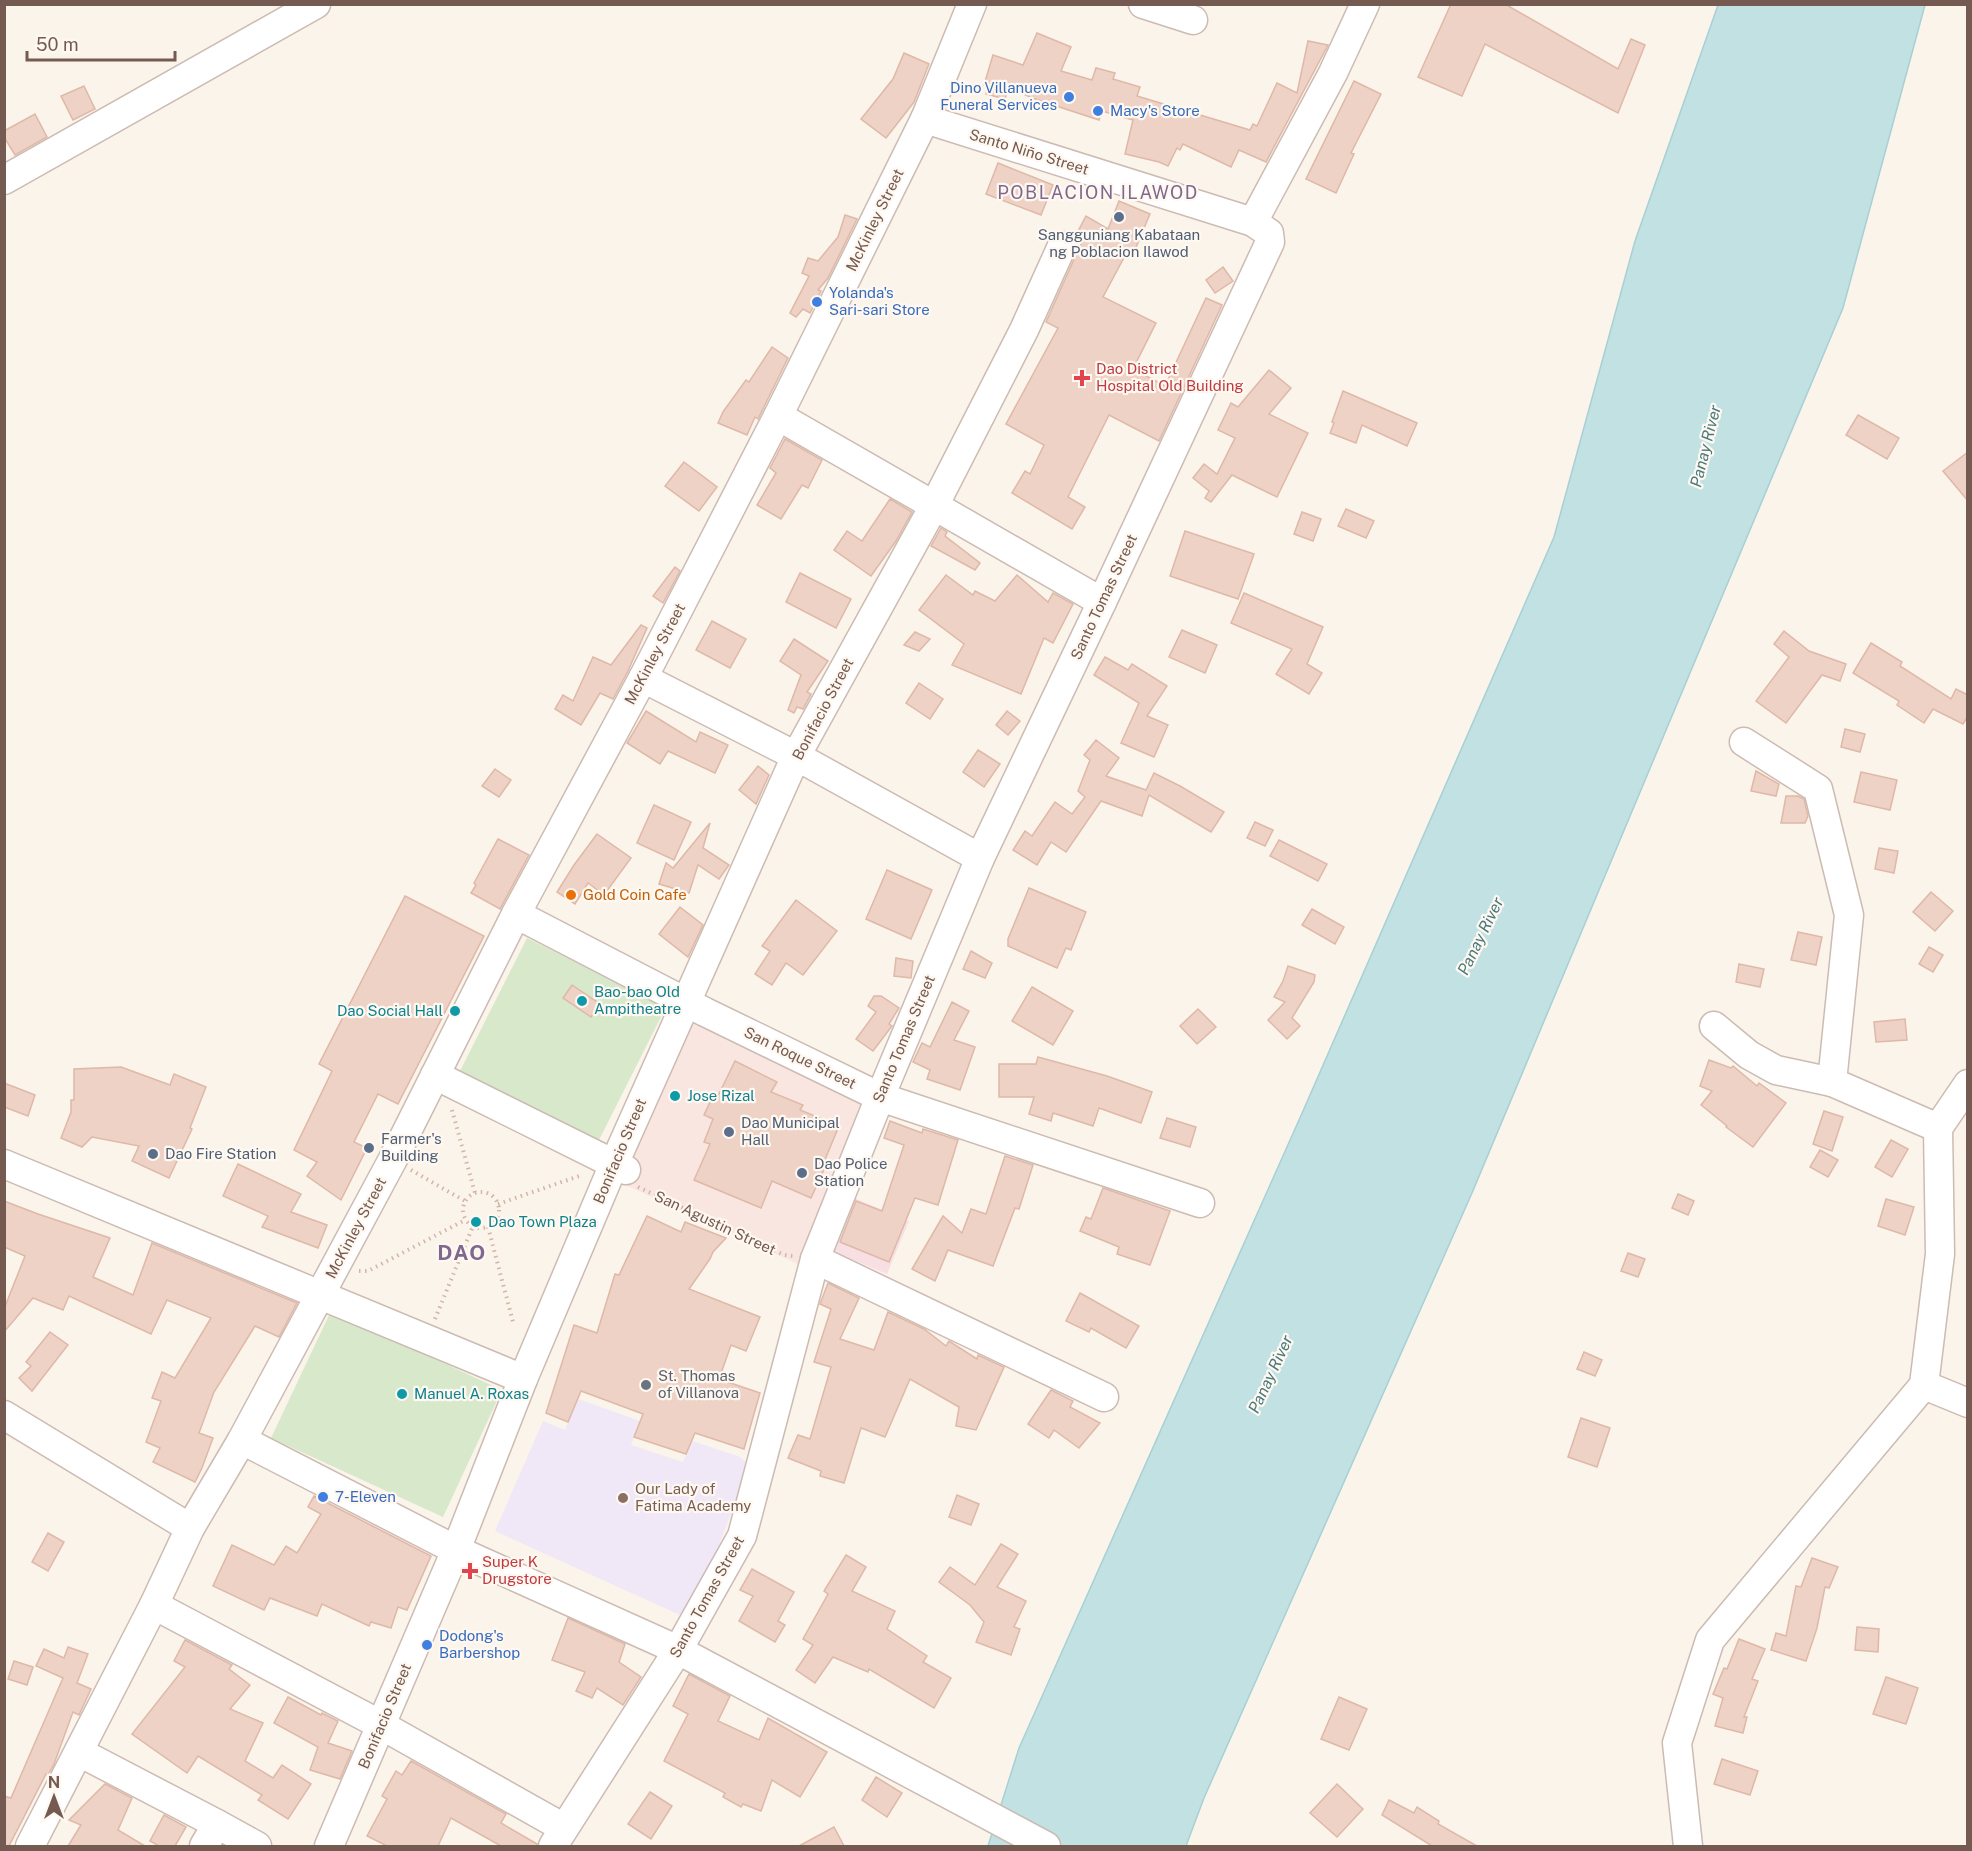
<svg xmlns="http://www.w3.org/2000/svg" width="1972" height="1851" font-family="'Public Sans',sans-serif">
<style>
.commercial{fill:#fae6e0}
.education{fill:#f0e7f7}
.medical{fill:#f8dfe4}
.green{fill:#d8e8ca}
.water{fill:#c1e1e3;stroke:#a8d0d4;stroke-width:1.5}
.building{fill:#eed2c5;stroke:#dfb8a7;stroke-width:1.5}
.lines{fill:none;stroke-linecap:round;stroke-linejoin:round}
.minor-casing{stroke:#ccbbb2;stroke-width:31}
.path{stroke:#d3b5a8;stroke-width:4;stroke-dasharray:1.5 4.5;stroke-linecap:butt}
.minor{stroke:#fff;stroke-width:28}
.shop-dot{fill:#3f7fe0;stroke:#fef8f1;stroke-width:2}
.service-dot{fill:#5c6f8a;stroke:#fef8f1;stroke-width:2}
.health-dot{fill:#e0444e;stroke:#fef8f1;stroke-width:2}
.food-dot{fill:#e8710a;stroke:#fef8f1;stroke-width:2}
.culture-dot{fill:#0f9aa8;stroke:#fef8f1;stroke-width:2}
.worship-dot{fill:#6b7280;stroke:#fef8f1;stroke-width:2}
.education-dot{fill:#8d6e63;stroke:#fef8f1;stroke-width:2}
.labels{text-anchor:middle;stroke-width:4.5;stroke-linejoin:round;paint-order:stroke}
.shop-label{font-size:15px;fill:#366cbe;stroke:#fef8f1;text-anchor:start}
.street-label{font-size:15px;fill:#745a50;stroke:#fef8f1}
.service-label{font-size:15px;fill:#4e5e75;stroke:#fef8f1;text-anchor:start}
.health-label{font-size:15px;fill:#be3a42;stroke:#fef8f1;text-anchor:start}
.food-label{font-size:15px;fill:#c56008;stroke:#fef8f1;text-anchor:start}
.culture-label{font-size:15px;fill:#0d838f;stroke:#fef8f1;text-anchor:start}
.worship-label{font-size:15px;fill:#5b616d;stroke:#fef8f1;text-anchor:start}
.education-label{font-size:15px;fill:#785e54;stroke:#fef8f1;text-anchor:start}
.water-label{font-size:16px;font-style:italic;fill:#48797e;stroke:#fef8f1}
.quarter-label{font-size:18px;letter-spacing:1.5px;fill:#7f688f;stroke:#fef8f1}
.district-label{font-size:21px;font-weight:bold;letter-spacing:1.5px;fill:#7f688f;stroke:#fef8f1}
</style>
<rect width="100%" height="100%" fill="#fbf4eb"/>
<polygon class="commercial" points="692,1021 867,1098 800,1265 619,1182"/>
<polygon class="education" points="578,1399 640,1421 631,1445 683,1462 692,1441 740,1457 749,1465 691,1620 495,1531 543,1421 565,1430"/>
<polygon class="medical" points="854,1198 909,1221 887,1274 831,1251"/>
<g class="green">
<polygon points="527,938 666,1007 599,1140 460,1071"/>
<polygon points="331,1311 502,1390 443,1517 271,1438"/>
</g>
<polygon class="water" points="1718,5 1925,5 1843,308 1472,1193 1204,1798 1186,1846 988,1846 1019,1748 1303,1111 1554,537 1635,241"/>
<g class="building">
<polygon points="1451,4 1505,4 1618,69 1631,39 1645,45 1618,113 1485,44 1462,96 1418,77"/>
<polygon points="1037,33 1071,47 1061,71 1092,80 1096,68 1115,73 1113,79 1140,87 1137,96 1250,130 1253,124 1257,126 1277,83 1297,93 1308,41 1328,45 1266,162 1239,150 1231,167 1183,144 1180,150 1177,148 1168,166 1159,162 1125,154 1133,120 1102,111 1099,120 1032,98 1013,89 1012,93 1007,92 1005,99 986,94 988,86 984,85 993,55 1023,65"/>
<polygon points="904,53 929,64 914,102 886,138 861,119 893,79"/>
<polygon points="1354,81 1381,94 1351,153 1354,154 1336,193 1306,179"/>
<polygon points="84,86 95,109 73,120 61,96"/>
<polygon points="35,114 47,137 15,155 4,137 4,131"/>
<polygon points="998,163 1053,185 1041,215 986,194"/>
<polygon points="1119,201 1150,214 1134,252 1128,250 1103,297 1156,323 1133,369 1165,386 1206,298 1222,305 1159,441 1109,415 1068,497 1085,507 1072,529 1012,493 1025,471 1030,474 1044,445 1006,424 1058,328 1046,322 1084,237 1077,233 1086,216 1108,229"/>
<polygon points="845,215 857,219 828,278 818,290 821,291 810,313 803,309 796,317 790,313 809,276 802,273 808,258 818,261 838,237"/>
<polygon points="1223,267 1233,281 1215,293 1206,280"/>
<polygon points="772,347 788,358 758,419 755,417 747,435 718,423 723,412 746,380 749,382"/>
<polygon points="1269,370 1291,388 1269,414 1308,433 1277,497 1232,475 1211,502 1205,498 1209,491 1193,478 1204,464 1217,474 1235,438 1218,430 1231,403 1238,407"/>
<polygon points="1343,391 1417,423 1407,446 1362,425 1356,443 1330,433 1334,423 1332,422"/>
<polygon points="1858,415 1899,438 1887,459 1846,435"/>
<polygon points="785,439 822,460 808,488 802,485 781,519 757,505 776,473 770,468"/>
<polygon points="1968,452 1968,501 1943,471"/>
<polygon points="684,462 717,487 699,511 665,486"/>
<polygon points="890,499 912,512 896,541 871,576 834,550 847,531 862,541"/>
<polygon points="1346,509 1374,521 1366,538 1338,526"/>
<polygon points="1302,512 1321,519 1313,541 1294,534"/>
<polygon points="941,528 947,532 945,536 980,563 975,570 931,546"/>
<polygon points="1185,531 1254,554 1238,599 1170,576"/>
<polygon points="675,567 680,571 663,603 653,596"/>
<polygon points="800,573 851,599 836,628 786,602"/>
<polygon points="946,575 973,595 975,591 995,601 1017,575 1048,602 1053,593 1073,604 1053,643 1044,638 1021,694 952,665 964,644 919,610"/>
<polygon points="1244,593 1323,627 1307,664 1322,673 1309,694 1276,674 1292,649 1231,623"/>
<polygon points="712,621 746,639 730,668 696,650"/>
<polygon points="641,625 647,628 628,671 613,699 600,693 581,725 555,709 563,695 573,701 593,657 611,665"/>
<polygon points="1182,630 1217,645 1205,673 1169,657"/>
<polygon points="1784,631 1809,651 1846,664 1840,681 1822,675 1786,723 1756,701 1789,657 1774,644"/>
<polygon points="915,632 930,639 919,651 904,645"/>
<polygon points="794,639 828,661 807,692 811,694 803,709 797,707 794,713 788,710 801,675 780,661"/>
<polygon points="1871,643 1902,662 1900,666 1951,699 1956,689 1968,695 1968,716 1963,724 1933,709 1924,723 1897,705 1899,701 1853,673"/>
<polygon points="1105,657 1128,670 1132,664 1167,686 1147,716 1168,725 1154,757 1121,743 1139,703 1094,675"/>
<polygon points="919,683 943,699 930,719 906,703"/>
<polygon points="646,711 696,742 700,732 728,745 715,773 668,751 660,764 627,743"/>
<polygon points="1007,711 1020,721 1008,735 996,725"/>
<polygon points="1845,729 1865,734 1860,752 1841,747"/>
<polygon points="1096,740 1119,758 1106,776 1146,790 1154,773 1180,786 1224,812 1211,832 1149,795 1142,816 1101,801 1066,852 1051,842 1037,865 1013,850 1025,831 1032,836 1055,802 1072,814 1085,797 1078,791 1090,760 1084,755"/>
<polygon points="978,750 1000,764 984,787 963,772"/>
<polygon points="758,766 769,775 756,804 739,790"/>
<polygon points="495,769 511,780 499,797 482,786"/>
<polygon points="1756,771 1779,784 1776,796 1751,791"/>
<polygon points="1861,772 1897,780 1890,810 1854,802"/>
<polygon points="1786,796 1798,796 1804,799 1808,816 1805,823 1781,823"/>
<polygon points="654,805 691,822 674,860 637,843"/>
<polygon points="1255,822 1273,830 1265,846 1247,838"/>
<polygon points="710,823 703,848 729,865 719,879 698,865 689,893 659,884 666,863 673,868"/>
<polygon points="597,834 631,858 604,895 588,883 575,904 557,892 574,865"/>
<polygon points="498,839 529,855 500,909 471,893 476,885 474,883"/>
<polygon points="1279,840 1327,864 1318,881 1270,856"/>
<polygon points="1879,848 1898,851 1894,873 1875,869"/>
<polygon points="887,870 932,890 911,939 866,919"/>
<polygon points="1029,888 1086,912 1071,950 1066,948 1057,968 1008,946 1008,939"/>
<polygon points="1931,892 1953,911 1935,931 1913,912"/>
<polygon points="405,896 484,936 398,1104 378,1094 354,1142 367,1148 341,1200 307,1176 317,1162 294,1150 332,1071 319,1064"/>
<polygon points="796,900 837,931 803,975 786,963 772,985 755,974 770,951 762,946"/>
<polygon points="680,907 703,925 688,957 659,934"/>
<polygon points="1312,909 1344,927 1335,944 1302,925"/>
<polygon points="1798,932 1822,937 1816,965 1791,960"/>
<polygon points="1929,947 1943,955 1933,972 1919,964"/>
<polygon points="971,951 992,963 985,978 963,969"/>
<polygon points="896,958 913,961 911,978 894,976"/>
<polygon points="1739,964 1764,969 1760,987 1736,982"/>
<polygon points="1288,966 1315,975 1314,982 1292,1018 1300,1026 1287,1039 1268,1020 1285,1002 1274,997 1283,981"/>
<polygon points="572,985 600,1004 591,1017 563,998"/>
<polygon points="1032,987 1073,1011 1053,1045 1012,1021"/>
<polygon points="874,996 881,996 899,1008 889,1024 892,1026 873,1051 856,1039 876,1012 868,1006"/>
<polygon points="952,1002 969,1011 954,1040 975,1047 960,1090 927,1079 930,1070 913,1062 922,1043 930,1047"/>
<polygon points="1198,1009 1216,1027 1197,1044 1180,1026"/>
<polygon points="1905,1019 1907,1040 1876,1042 1874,1022"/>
<polygon points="1038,1057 1107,1076 1152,1092 1141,1123 1099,1108 1093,1126 1053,1113 1051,1121 1029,1114 1034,1097 999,1097 999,1064 1036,1064"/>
<polygon points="1709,1060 1731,1068 1733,1066 1757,1086 1759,1083 1786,1103 1753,1147 1726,1127 1727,1126 1701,1105 1712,1091 1700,1086"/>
<polygon points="735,1061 777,1082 771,1092 803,1105 800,1110 839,1126 824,1162 827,1163 811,1198 772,1181 761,1208 694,1180 710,1144 704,1142 713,1119 704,1115 712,1098 716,1100"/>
<polygon points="121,1067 170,1085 174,1074 206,1087 190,1128 192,1129 169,1178 132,1161 139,1146 92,1137 82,1147 61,1138 71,1112 71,1100 74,1100 74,1069"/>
<polygon points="4,1083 35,1095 28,1116 4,1107"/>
<polygon points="1824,1111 1843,1117 1832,1151 1813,1144"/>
<polygon points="1167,1118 1196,1127 1190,1147 1160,1138"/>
<polygon points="890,1121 922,1133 923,1129 958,1140 938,1205 915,1198 889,1262 840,1242 856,1201 882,1211 904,1145 884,1138"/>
<polygon points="1891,1140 1908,1149 1892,1177 1875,1167"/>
<polygon points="1820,1150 1838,1160 1828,1177 1810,1167"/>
<polygon points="1005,1156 1033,1165 1019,1209 1015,1208 993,1266 948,1250 935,1281 912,1269 943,1216 962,1233 971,1209 986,1214"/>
<polygon points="238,1164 301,1194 291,1212 327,1225 318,1248 262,1227 268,1216 223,1196"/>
<polygon points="1103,1188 1170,1211 1150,1265 1117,1254 1119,1247 1080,1231 1086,1217 1091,1219"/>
<polygon points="1678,1194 1694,1201 1688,1215 1672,1208"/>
<polygon points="1886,1199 1914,1207 1905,1235 1878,1226"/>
<polygon points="4,1201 38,1214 110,1238 93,1277 133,1295 152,1243 297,1303 279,1337 255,1326 214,1392 199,1433 213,1438 202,1468 195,1482 153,1462 160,1448 146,1442 161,1401 152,1398 162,1372 175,1378 211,1318 167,1300 151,1334 69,1296 63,1310 33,1298 4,1332 4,1309 25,1256 4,1247"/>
<polygon points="647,1216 681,1232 685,1222 726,1238 713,1252 710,1259 689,1289 760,1317 746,1351 731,1345 719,1379 760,1393 744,1449 695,1433 686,1454 634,1437 643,1414 581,1391 568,1422 546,1413 574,1325 597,1333 615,1274 619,1275"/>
<polygon points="1628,1253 1645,1259 1638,1277 1621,1271"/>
<polygon points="828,1283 859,1298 840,1339 874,1350 888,1312 924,1329 946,1346 949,1341 977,1359 978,1355 1004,1367 976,1430 956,1426 959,1407 910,1379 885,1437 861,1428 844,1483 820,1476 821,1471 788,1458 798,1435 810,1439 831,1367 814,1362 831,1309 820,1304"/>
<polygon points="1080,1293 1139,1326 1126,1348 1091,1328 1089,1332 1066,1321"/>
<polygon points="50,1332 68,1345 32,1391 19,1378 31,1366 26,1362"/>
<polygon points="1584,1352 1602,1360 1595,1376 1577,1369"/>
<polygon points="1051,1390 1073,1401 1070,1407 1100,1423 1079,1448 1054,1430 1049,1438 1028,1424"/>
<polygon points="1581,1418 1610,1428 1597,1467 1568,1457"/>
<polygon points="957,1495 979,1504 971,1525 949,1517"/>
<polygon points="314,1496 431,1556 407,1610 398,1607 391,1628 371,1622 369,1626 322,1604 317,1616 270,1598 264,1610 213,1586 232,1545 274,1565 286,1546 297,1553 321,1514 308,1507"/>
<polygon points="48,1533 64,1542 48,1571 32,1562"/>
<polygon points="1001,1544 1018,1554 997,1587 1026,1601 1014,1627 1020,1629 1011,1655 976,1642 984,1622 970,1605 939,1582 950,1567 975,1585"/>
<polygon points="846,1555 866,1567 852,1591 895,1611 887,1629 927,1656 923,1662 951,1678 934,1708 869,1669 868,1672 833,1657 815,1683 796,1670 813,1645 803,1639 828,1594 824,1591"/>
<polygon points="1812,1558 1838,1567 1829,1588 1825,1587 1817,1628 1806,1661 1771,1650 1776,1633 1786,1636 1796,1586 1801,1587"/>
<polygon points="752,1569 794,1592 778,1621 785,1625 775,1642 739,1621 753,1596 740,1590"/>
<polygon points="568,1618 625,1644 619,1662 641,1677 623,1705 597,1688 592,1698 576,1691 585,1672 552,1660"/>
<polygon points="1857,1627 1879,1629 1878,1652 1855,1650"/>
<polygon points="1739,1639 1765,1649 1752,1679 1758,1681 1744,1717 1747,1717 1743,1733 1715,1726 1723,1698 1713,1694 1724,1668 1727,1669"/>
<polygon points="185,1640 232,1665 229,1669 250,1685 230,1709 263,1723 245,1761 273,1778 282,1765 311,1784 288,1819 258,1800 262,1795 198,1756 187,1773 132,1734 185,1667 174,1661"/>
<polygon points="68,1647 88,1654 77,1683 91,1689 79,1715 73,1712 54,1764 48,1775 46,1774 9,1846 4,1846 4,1796 11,1798 63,1678 36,1666 44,1649 64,1658"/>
<polygon points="14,1661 33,1667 27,1685 8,1679"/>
<polygon points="689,1674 730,1696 718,1721 759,1740 768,1718 827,1752 800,1797 772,1780 761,1811 743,1804 741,1807 723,1797 725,1793 664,1761 688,1714 673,1706"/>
<polygon points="1886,1677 1918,1688 1906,1724 1873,1714"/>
<polygon points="288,1697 321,1715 322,1713 338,1721 328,1743 352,1751 340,1779 310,1770 318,1747 274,1723"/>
<polygon points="1339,1697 1367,1709 1349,1750 1321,1739"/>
<polygon points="1722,1759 1758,1771 1750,1795 1714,1784"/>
<polygon points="411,1761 506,1814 501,1823 537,1844 537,1846 501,1846 451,1818 438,1846 387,1846 367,1836 387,1799 382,1796 396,1771 402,1775"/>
<polygon points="876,1777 902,1793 887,1817 862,1800"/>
<polygon points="105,1784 132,1798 118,1830 145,1846 68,1846 81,1825 69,1820"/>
<polygon points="1337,1784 1363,1809 1337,1837 1310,1813"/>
<polygon points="650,1792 672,1806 651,1839 628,1824"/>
<polygon points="1389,1800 1414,1813 1417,1807 1439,1821 1438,1824 1477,1846 1432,1846 1382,1815"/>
<polygon points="164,1815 186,1827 175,1846 159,1846 150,1841"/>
<polygon points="834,1827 844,1846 799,1846"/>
</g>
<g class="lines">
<defs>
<g id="minor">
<polyline points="1143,4 1193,20"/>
<polyline points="4,180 316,4"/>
<polyline points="1253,222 1333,73 1365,4"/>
<polyline points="778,416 1102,602"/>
<polyline points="643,678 796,756 980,858"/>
<polyline points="1744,742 1818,789 1849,915 1832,1082 1938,1128"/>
<polyline points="516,914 705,1012 880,1097 1200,1203"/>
<polyline points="1714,1026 1749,1055 1776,1070 1832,1082"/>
<polyline points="435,1075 626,1170"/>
<polyline points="4,1164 523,1379"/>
<polyline points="815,1259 1104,1397"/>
<polyline points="1924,1385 1968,1403"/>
<polyline points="4,1415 190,1528"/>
<polyline points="242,1440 456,1550 678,1650 1046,1846"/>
<polyline points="154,1605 381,1725 564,1828"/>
<polyline points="79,1752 217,1824 257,1846"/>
<polyline points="30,1846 154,1605 190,1528 242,1440 393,1159 516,914 643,678 778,416 925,119 972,4"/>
<polyline points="204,1846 217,1824"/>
<polyline points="329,1846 456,1550 523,1379 614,1164 796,756 934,506 1024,330 1062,246"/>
<polyline points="553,1846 678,1650 742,1536 815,1259 880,1097 980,858 1102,602 1270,242 1269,233 1253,222 925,119"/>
<polyline points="1688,1846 1677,1743 1710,1640 1924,1385 1940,1254 1938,1128 1968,1084"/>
</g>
</defs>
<use href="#minor" class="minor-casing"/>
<g class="path">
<polyline points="452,1110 475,1193"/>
<polyline points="411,1170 465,1201"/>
<polyline points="638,1187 784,1255 793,1256"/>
<circle cx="481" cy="1210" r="18"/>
<polyline points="498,1204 582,1175"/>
<polyline points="488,1227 513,1322"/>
<polyline points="359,1271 368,1271 465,1220"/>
<polyline points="435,1319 473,1226"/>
</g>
<use href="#minor" class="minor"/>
</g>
<g class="shop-dot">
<circle cx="1069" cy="97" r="6"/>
<circle cx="1098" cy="111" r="6"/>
<circle cx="817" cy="302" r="6"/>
<circle cx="323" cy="1497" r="6"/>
<circle cx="427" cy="1645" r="6"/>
</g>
<g class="service-dot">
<circle cx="1119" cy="217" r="6"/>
<circle cx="729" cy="1132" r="6"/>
<circle cx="369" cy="1148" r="6"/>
<circle cx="153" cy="1154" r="6"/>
<circle cx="802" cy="1173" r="6"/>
</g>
<g class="health-dot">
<path d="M1079 369h6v6h6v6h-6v6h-6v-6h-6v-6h6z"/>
<path d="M467 1562h6v6h6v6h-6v6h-6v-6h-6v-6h6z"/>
</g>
<circle class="food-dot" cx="571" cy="895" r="6"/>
<g class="culture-dot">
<circle cx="582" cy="1001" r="6"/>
<circle cx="455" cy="1011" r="6"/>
<circle cx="675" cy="1096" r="6"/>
<circle cx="476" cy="1222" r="6"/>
<circle cx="402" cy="1394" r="6"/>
</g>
<circle class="worship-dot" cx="646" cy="1385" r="6"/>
<circle class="education-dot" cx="623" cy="1498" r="6"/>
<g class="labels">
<g class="shop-label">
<text x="1057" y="93" text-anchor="end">Dino Villanueva<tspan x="1057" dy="17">Funeral Services</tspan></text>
<text x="1110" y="116">Macy's Store</text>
<text x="829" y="298">Yolanda's<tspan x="829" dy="17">Sari-sari Store</tspan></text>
<text x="335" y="1502">7-Eleven</text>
<text x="439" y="1641">Dodong's<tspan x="439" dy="17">Barbershop</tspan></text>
</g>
<g class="street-label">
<text transform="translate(1029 152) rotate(17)" y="5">Santo Niño Street</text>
<text transform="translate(875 220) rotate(-64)" y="5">McKinley Street</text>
<text transform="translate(1104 597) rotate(-65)" y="5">Santo Tomas Street</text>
<text transform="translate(655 654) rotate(-62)" y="5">McKinley Street</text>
<text transform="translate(823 709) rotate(-62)" y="5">Bonifacio Street</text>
<text transform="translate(904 1039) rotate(-67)" y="5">Santo Tomas Street</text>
<text transform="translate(800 1058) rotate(26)" y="5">San Roque Street</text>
<text transform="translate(620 1151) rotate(-67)" y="5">Bonifacio Street</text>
<text transform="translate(715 1223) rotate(25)" y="5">San Agustin Street</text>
<text transform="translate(356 1228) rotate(-62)" y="5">McKinley Street</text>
<text transform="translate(707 1597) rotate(-61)" y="5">Santo Tomas Street</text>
<text transform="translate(385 1716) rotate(-67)" y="5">Bonifacio Street</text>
</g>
<g class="service-label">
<text x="1119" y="240" text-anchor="middle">Sangguniang Kabataan<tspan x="1119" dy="17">ng Poblacion Ilawod</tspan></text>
<text x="741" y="1128">Dao Municipal<tspan x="741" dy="17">Hall</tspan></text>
<text x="381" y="1144">Farmer's<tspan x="381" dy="17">Building</tspan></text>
<text x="165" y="1159">Dao Fire Station</text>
<text x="814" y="1169">Dao Police<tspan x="814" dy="17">Station</tspan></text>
</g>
<g class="health-label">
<text x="1096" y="374">Dao District<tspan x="1096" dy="17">Hospital Old Building</tspan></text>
<text x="482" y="1567">Super K<tspan x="482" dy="17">Drugstore</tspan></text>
</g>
<g class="food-label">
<text x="583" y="900">Gold Coin Cafe</text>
</g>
<g class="culture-label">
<text x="594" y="997">Bao-bao Old<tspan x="594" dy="17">Ampitheatre</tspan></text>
<text x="443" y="1016" text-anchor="end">Dao Social Hall</text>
<text x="687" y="1101">Jose Rizal</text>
<text x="488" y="1227">Dao Town Plaza</text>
<text x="414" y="1399">Manuel A. Roxas</text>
</g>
<g class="worship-label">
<text x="658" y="1381">St. Thomas<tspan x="658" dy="17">of Villanova</tspan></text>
</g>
<g class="education-label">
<text x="635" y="1494">Our Lady of<tspan x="635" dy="17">Fatima Academy</tspan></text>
</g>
<g class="water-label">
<text transform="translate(1705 446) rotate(-76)" y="6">Panay River</text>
<text transform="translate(1480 936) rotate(-64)" y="6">Panay River</text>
<text transform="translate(1270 1374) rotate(-65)" y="6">Panay River</text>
</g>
<g class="quarter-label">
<text x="1098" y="199">POBLACION ILAWOD</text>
</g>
<g class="district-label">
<text x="462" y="1260">DAO</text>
</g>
</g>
<rect width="1972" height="1851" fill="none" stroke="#745a50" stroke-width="12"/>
<g transform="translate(54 1797)" stroke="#fef8f1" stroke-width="4.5" paint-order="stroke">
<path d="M0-4.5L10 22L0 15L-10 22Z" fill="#745a50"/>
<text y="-9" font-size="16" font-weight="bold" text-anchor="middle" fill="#745a50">N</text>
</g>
<path d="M27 51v9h148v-9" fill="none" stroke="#745a50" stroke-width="3"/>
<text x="36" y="51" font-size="18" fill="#745a50" stroke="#fef8f1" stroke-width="4.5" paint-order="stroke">50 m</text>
</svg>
